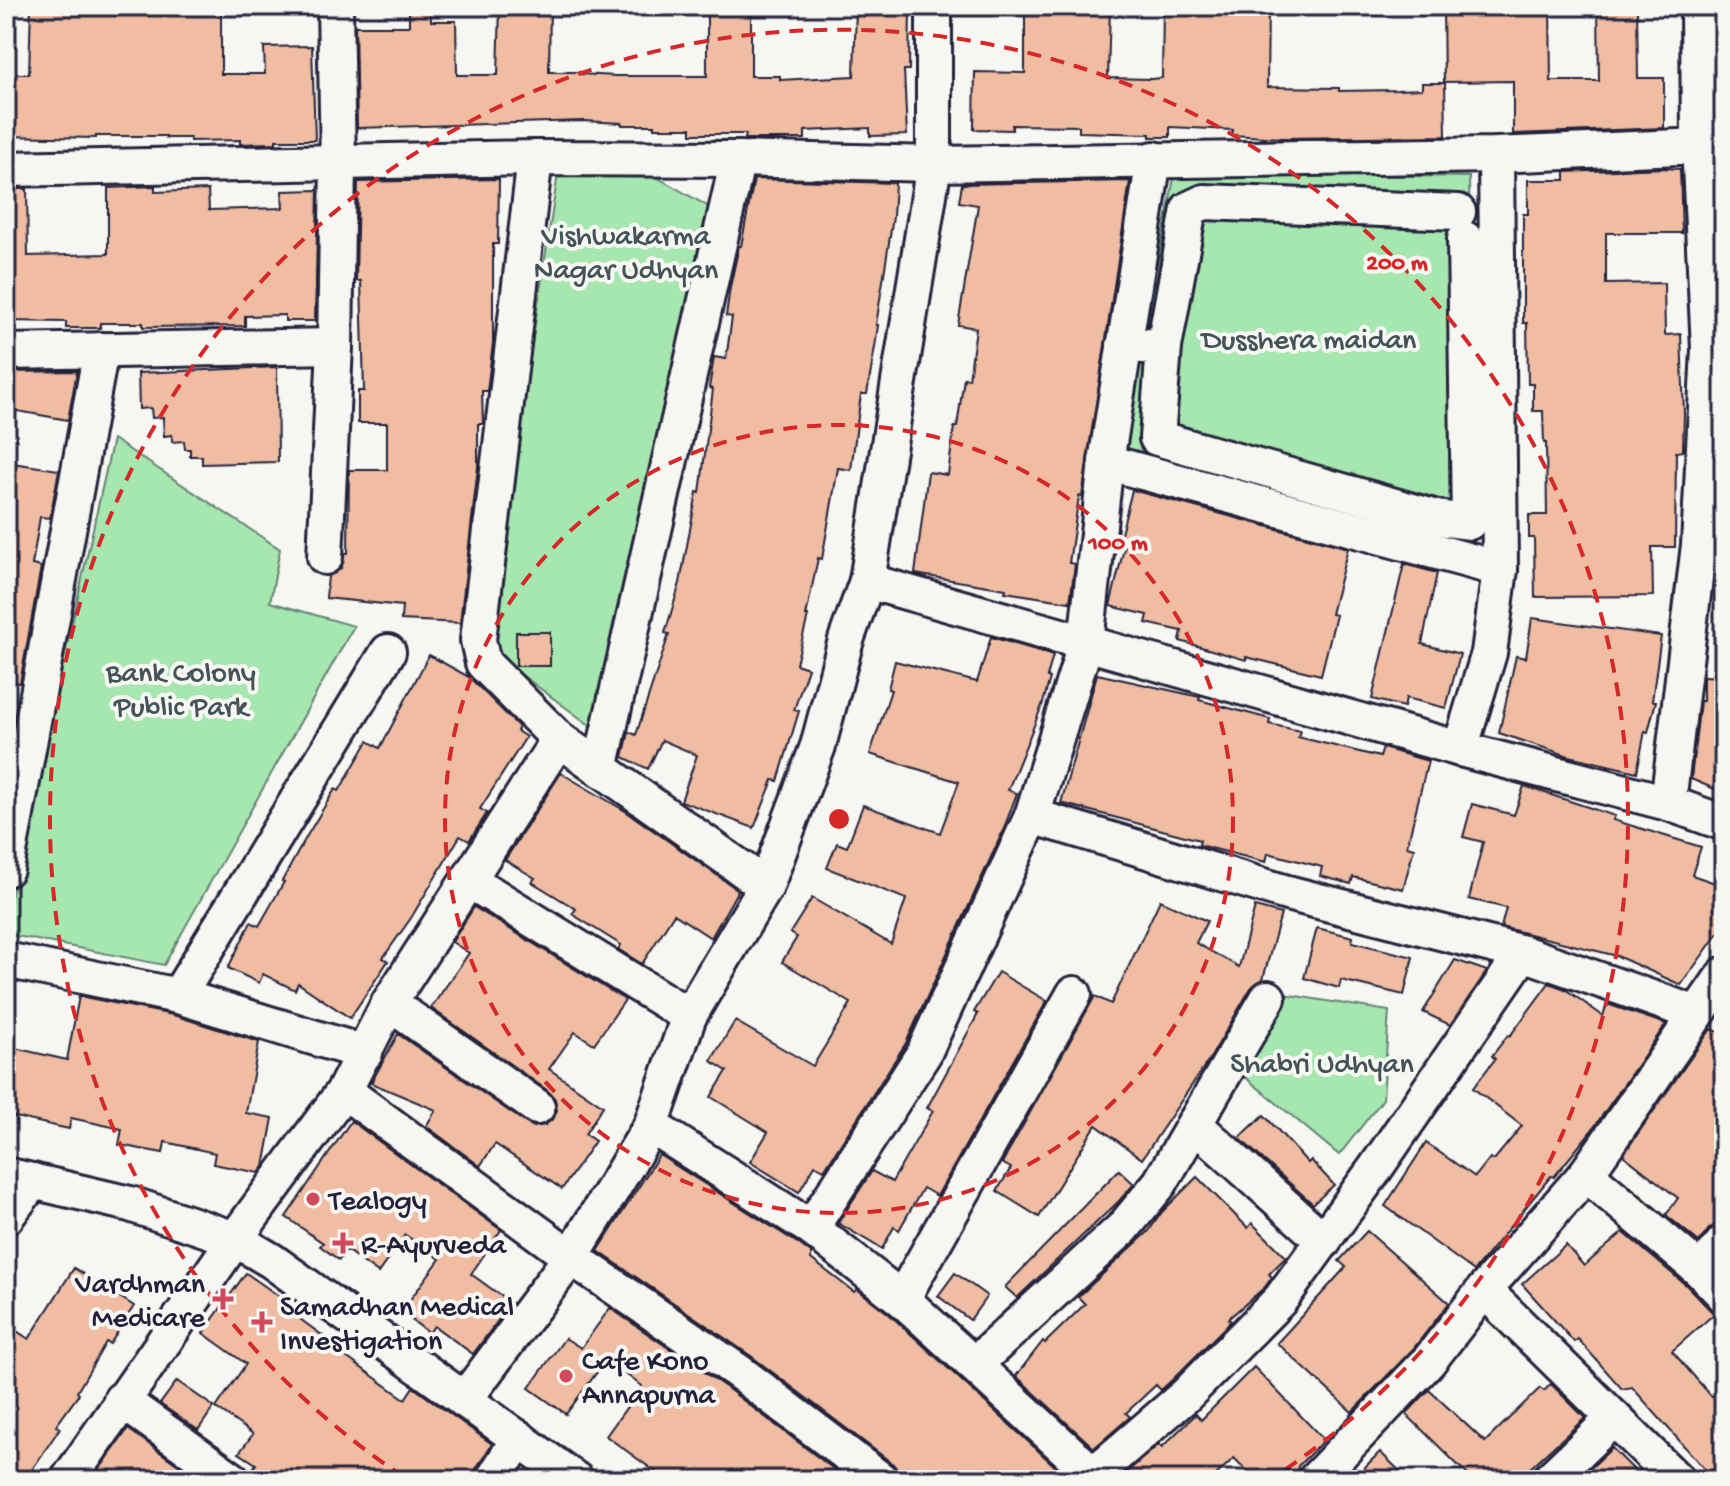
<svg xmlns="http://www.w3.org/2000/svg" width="1730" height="1486" font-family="'Gochi Hand',sans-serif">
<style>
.green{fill:#a6e6af;stroke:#648475;stroke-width:2}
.building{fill:#f0bca2;stroke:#22223b;stroke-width:2}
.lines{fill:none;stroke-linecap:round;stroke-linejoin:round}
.minor-casing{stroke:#22223b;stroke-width:40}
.minor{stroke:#f6f6f2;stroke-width:34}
.ring{fill:none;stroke:#d62828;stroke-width:4;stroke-dasharray:14 10}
.poi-dot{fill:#d1495b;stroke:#f6f6f2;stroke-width:3}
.labels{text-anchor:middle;stroke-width:8;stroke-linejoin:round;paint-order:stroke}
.park-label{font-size:30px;fill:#435358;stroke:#f6f6f2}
.poi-label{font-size:30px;fill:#22223b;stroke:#f6f6f2;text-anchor:start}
.centre{fill:#d62828;stroke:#f6f6f2;stroke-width:4}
.ring-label{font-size:24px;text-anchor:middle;font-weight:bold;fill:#d62828;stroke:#f6f6f2;stroke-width:8;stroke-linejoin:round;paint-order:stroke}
</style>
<rect width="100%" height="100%" fill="#f6f6f2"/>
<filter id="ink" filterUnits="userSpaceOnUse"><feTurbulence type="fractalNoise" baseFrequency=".0125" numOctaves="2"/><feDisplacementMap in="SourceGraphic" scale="16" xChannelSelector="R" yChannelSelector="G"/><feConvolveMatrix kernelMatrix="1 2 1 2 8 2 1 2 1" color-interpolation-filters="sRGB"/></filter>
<g filter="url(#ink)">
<g class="green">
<polygon points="559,167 646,171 716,211 599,732 485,648"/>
<polygon points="1175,172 1469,177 1474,554 1123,454"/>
<polygon points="113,439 280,549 270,602 354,626 164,965 6,934 6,920"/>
<polygon points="1271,992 1389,1011 1383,1099 1339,1155 1233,1067"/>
</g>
<g class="building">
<polygon points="31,6 221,6 221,74 265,74 264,47 312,46 315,140 276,140 276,143 240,144 240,140 190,141 190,138 166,138 166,136 96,136 96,138 6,136 6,74 29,74"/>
<polygon points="409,6 431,6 431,21 456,21 457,75 498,75 500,6 550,6 549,72 580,72 580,74 616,76 707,76 707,6 751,6 751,76 780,76 780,80 854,76 856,6 910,6 909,70 904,70 907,135 870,136 870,128 805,131 805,139 745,139 746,134 691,134 691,128 654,128 654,125 622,125 622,123 584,121 357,128 355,26 409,26"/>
<polygon points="1025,6 1110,6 1108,78 1151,79 1162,78 1163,6 1268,6 1267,87 1339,88 1339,91 1397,90 1422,89 1422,83 1445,83 1446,136 1282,138 1232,135 1233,130 1170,127 1170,137 1150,137 1150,134 1079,132 1079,126 1012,125 1012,130 974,129 975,72 1025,73"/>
<polygon points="1443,6 1550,6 1551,81 1599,81 1598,6 1637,6 1638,78 1664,78 1664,128 1513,134 1513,81 1444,82"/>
<polygon points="1665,168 1680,169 1682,233 1606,233 1606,284 1664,283 1665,335 1681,334 1684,414 1683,451 1676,452 1675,547 1652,547 1653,596 1535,597 1534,538 1529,538 1529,515 1547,515 1546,443 1544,443 1543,411 1533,411 1533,384 1528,384 1527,323 1523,323 1523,214 1528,214 1528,180 1565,180 1565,172"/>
<polygon points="499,179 498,244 493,244 493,343 487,391 482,391 483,424 478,424 478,467 460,623 401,620 402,606 326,598 328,576 341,568 345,553 348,553 349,470 387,470 387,423 358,423 358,391 364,391 361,281 356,281 358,182"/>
<polygon points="754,179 895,183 893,217 876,325 878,325 875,347 867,394 861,394 851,470 838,468 822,559 818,558 806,616 808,616 796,664 808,668 794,710 799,711 778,781 773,780 754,828 681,801 697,755 662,740 648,769 623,757 629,732 636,735 669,634 665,633 680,583 697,492 700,493 713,389 709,388 714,357 726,359 732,317 726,316 730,287 739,246 741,246"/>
<polygon points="1130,181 1082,497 1079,496 1069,563 1075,564 1070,602 1005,592 1006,589 915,574 928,472 948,475 954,427 957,427 964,378 969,379 976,328 958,325 978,205 959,202 962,184"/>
<polygon points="155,186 155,192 208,190 209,210 283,208 282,191 318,190 315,321 285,321 285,315 245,316 245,326 143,327 143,323 100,323 100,328 66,328 66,322 6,321 6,189 27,189 28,256 108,254 108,188"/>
<polygon points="277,367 278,462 202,464 202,456 190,456 190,449 185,449 184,441 172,442 172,435 164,436 163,417 152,418 151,408 139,409 138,373"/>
<polygon points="77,371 68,420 6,409 6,372"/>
<polygon points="6,462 59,470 50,518 40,517 32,565 41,567 20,683 6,681"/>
<polygon points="1132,490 1348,548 1331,614 1336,615 1321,675 1246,657 1246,660 1180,641 1182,631 1146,623 1148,615 1110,606 1125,544 1119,542"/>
<polygon points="1404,564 1437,573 1422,644 1460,654 1446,708 1406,698 1404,707 1372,699"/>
<polygon points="1532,618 1661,636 1652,701 1656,701 1648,732 1645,731 1637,772 1569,756 1499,733 1516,656 1526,658"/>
<rect x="516" y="632" width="34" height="34"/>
<polygon points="991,637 1053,655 1047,677 1050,678 1043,703 1008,790 1017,793 1003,831 906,1043 824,1170 815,1165 799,1192 750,1162 768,1132 711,1097 727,1071 711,1061 735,1021 813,1066 851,1003 782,962 797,937 790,933 812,898 891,944 906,899 827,868 837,843 847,847 863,805 940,833 959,782 870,754 891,690 888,689 895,661 977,682"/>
<polygon points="429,655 469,677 519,727 517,731 526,737 480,809 487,813 469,841 460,836 411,918 383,958 388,961 350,1018 298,983 295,990 263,974 259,983 228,968 251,922 259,926 284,882 282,881 308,834 335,789 339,791 368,741 380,748"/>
<polygon points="1097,674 1200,697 1199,700 1270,719 1269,724 1300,731 1298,737 1380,757 1383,748 1428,761 1407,846 1414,848 1403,889 1353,877 1351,884 1320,876 1322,867 1268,853 1266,862 1199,845 1200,840 1061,803"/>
<polygon points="1703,676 1724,677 1724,793 1691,779 1700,701 1703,701"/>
<polygon points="561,773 627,812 738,890 711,938 674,914 642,964 618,949 621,945 572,914 576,909 532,882 535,878 505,860"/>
<polygon points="1524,786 1615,816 1613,820 1701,847 1692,875 1724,886 1724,925 1681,985 1617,956 1501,927 1506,908 1469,899 1483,842 1463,837 1472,804 1514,815"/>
<polygon points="1160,900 1207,921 1196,943 1239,967 1255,907 1281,914 1263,979 1251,988 1212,1055 1142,1159 1096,1125 1039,1217 997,1191 1011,1168 1002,1163 1095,996 1111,1004"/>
<polygon points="474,907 625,1000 594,1044 575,1032 549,1069 603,1106 585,1134 595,1141 562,1189 495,1144 480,1166 426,1126 436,1110 371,1083 398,1034 526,1123 534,1127 545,1125 554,1118 557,1110 555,1099 548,1091 431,1008 469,953 452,942"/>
<polygon points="1317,928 1353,937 1352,942 1413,957 1404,995 1341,980 1339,988 1304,978"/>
<polygon points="1455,960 1487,971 1450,1025 1423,1012"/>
<polygon points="998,972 1047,1001 937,1196 923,1188 899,1230 894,1227 882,1249 838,1223 872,1171 892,1182 933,1111 927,1108 978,1014 974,1012"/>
<polygon points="1549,983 1565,989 1603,1016 1607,1004 1666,1024 1592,1130 1554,1177 1551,1176 1474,1271 1385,1206 1426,1143 1475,1177 1490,1158 1494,1160 1522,1126 1473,1088 1495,1059 1492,1056 1508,1035 1510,1036"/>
<polygon points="79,996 173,1015 259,1042 246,1113 273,1118 264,1167 259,1173 213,1164 215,1153 165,1142 163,1153 119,1145 122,1129 71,1118 69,1129 6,1115 6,1046 67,1060"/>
<polygon points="1711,1029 1724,1034 1724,1219 1709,1229 1699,1242 1666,1215 1678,1198 1623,1155"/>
<polygon points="1264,1115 1308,1163 1311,1160 1334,1185 1313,1204 1239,1138"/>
<polygon points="351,1121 501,1230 471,1274 511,1303 473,1354 434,1326 429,1333 401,1312 440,1259 405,1235 378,1273 346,1250 339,1260 320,1246 323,1243 286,1217"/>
<polygon points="659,1155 799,1244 811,1253 811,1259 854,1292 857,1289 889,1314 1058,1469 1050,1480 901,1480 899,1472 893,1464 751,1356 598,1251"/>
<polygon points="1119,1170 1134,1184 1118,1202 1017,1298 1005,1287"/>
<polygon points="1197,1177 1248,1228 1252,1223 1286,1257 1269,1274 1272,1277 1265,1287 1228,1319 1231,1321 1172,1380 1161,1390 1156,1385 1126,1413 1130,1417 1094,1448 1016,1376 1043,1341 1045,1343 1085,1304 1078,1297 1148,1232 1162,1212"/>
<polygon points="1367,1231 1449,1303 1413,1349 1352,1412 1277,1343 1346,1267 1339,1261"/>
<polygon points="1623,1232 1687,1286 1714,1314 1672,1351 1712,1397 1724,1387 1724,1480 1714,1480 1632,1387 1622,1389 1578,1339 1574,1342 1522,1284 1566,1245 1584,1266"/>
<polygon points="74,1268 134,1306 110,1344 106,1342 77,1392 79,1394 56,1426 60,1428 25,1480 6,1480 6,1324 29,1339"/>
<polygon points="246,1273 293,1306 289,1311 330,1341 328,1344 405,1399 413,1387 492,1444 476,1469 473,1480 253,1480 251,1471 256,1464 239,1453 253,1434 216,1408 246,1364 203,1333"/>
<polygon points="955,1273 987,1296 970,1320 938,1296"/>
<polygon points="610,1308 727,1388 848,1480 667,1480 606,1436 642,1386 606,1360 566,1414 529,1388 565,1338 581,1348"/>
<polygon points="1254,1367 1324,1440 1298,1466 1297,1472 1289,1480 1256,1480 1234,1458 1211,1480 1118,1480 1159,1444 1162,1447 1196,1414 1201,1420"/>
<polygon points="177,1381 214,1407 198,1430 160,1404"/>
<polygon points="1551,1384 1585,1418 1517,1480 1473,1480 1406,1414 1429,1390 1485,1442 1540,1388 1544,1391"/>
<polygon points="128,1429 199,1480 92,1480"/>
<polygon points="1612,1448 1644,1480 1578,1480"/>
<polygon points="1380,1452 1409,1480 1352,1480"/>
</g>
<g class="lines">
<defs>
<g id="minor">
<polyline points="535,158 478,640 483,663 559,739 766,886"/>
<polyline points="6,169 535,158 738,159 934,164 1496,155 1724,145"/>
<polyline points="1124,345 1164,347 1157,438 1437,518 1469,522 1465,239"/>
<polyline points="1164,347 1189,209 1204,202 1458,212"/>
<polyline points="6,352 335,346"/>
<polyline points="1106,462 1500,569"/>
<polyline points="325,557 335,346 338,163 335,6"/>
<polyline points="867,581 1460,749 1668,803 1724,823"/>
<polyline points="1460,749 1489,653 1500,569 1496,155"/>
<polyline points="600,769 738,159"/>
<polyline points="1668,803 1699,545 1709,349 1699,145 1698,6"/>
<polyline points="1032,816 1287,893 1523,953 1697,1014"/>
<polyline points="6,869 101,350"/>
<polyline points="470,881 689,1016"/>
<polyline points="6,960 178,996 365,1053"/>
<polyline points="178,996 388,652"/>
<polyline points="389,1003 537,1107"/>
<polyline points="344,1091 571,1257 739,1372 881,1480"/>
<polyline points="1194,1124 1324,1241"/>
<polyline points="651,1126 811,1228 902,1299 1093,1474"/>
<polyline points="1586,1174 1701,1271 1724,1295"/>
<polyline points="6,1175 130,1204 235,1239 272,1261 576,1480"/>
<polyline points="6,1217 33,1181"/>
<polyline points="811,1228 924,1053 1032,816 1086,642 1106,462 1154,159"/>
<polyline points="1701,1271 1724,1242"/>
<polyline points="1484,1290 1677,1480"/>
<polyline points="902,1299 1074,994"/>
<polyline points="975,1364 1123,1228 1160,1183 1268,998"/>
<polyline points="121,1400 233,1480"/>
<polyline points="464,1400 571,1257 651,1126 689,1016 766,886 818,746 846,640 867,581 934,164 934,6"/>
<polyline points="68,1480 235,1239 344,1091 389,1003 559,739"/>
<polyline points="493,1480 519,1438"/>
<polyline points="1087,1480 1186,1395 1280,1300 1375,1169 1523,953"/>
<polyline points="1315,1480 1428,1362 1484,1290 1586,1174 1724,975"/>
<polyline points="1549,1480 1614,1418"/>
</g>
</defs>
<use href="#minor" class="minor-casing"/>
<use href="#minor" class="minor"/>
</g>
</g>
<g class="ring">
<circle cx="839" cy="819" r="394"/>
<path d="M404 1477A789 789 0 1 1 1274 1477"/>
</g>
<g class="poi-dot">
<circle cx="313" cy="1199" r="8"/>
<path d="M339 1231h8v8h8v8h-8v8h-8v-8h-8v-8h8z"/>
<path d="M219 1287h8v8h8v8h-8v8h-8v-8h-8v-8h8z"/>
<path d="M258 1310h8v8h8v8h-8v8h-8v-8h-8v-8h8z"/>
<circle cx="566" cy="1376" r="8"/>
</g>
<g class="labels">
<g class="park-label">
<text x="626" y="244">Vishwakarma<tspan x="626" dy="34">Nagar Udhyan</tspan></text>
<text x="1309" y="348">Dusshera maidan</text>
<text x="181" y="681">Bank Colony<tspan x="181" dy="34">Public Park</tspan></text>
<text x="1322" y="1072">Shabri Udhyan</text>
</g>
<g class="poi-label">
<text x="329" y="1209">Tealogy</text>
<text x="361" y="1253">R-Ayurveda</text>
<text x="205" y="1292" text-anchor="end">Vardhman<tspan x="205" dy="34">Medicare</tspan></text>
<text x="280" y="1315">Samadhan Medical<tspan x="280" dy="34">Investigation</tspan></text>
<text x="582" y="1369">Cafe Kono<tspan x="582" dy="34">Annapurna</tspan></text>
</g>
</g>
<circle cx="839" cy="819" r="12" class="centre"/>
<g class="ring-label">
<text x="1397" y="269">200 m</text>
<text x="1118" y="549">100 m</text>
</g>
<rect width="1730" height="1486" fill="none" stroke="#f6f6f2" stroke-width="32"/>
<rect x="16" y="16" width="1698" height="1454" fill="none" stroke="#22223b" stroke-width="3" filter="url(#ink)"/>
</svg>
